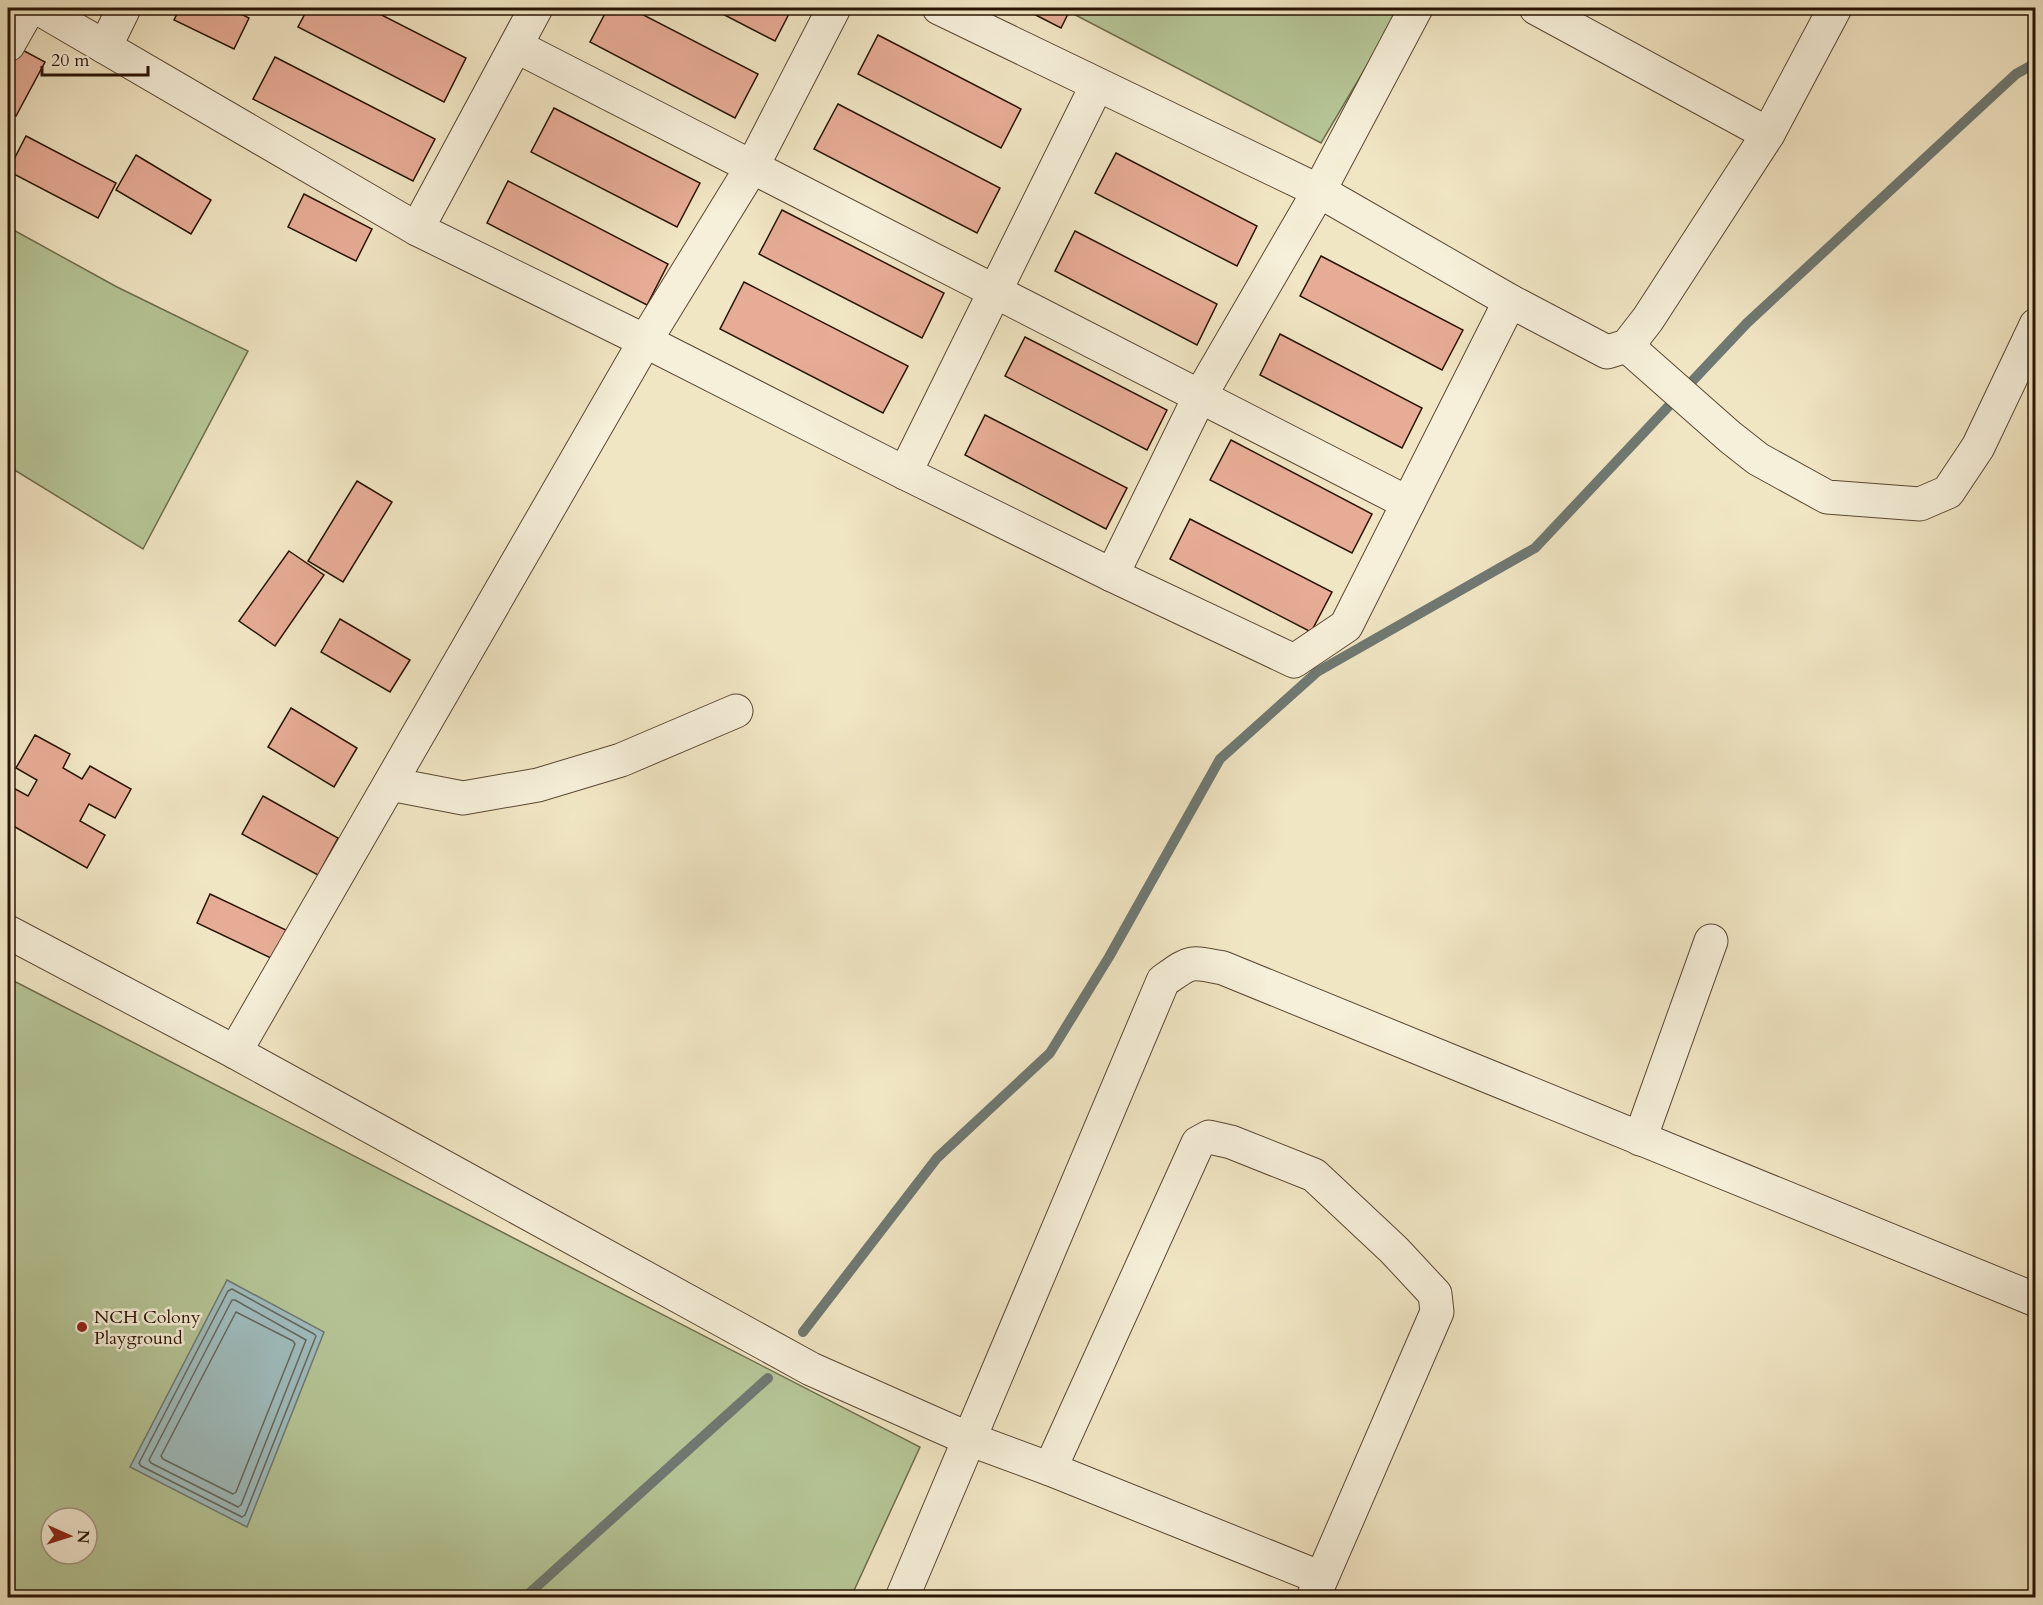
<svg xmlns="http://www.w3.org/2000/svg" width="2043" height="1605" font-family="Cardo,serif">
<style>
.green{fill:#b6c697;stroke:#6f6d4d;stroke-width:1.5;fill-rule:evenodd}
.water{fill:#9fbdbe;stroke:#6f7973;stroke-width:1.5}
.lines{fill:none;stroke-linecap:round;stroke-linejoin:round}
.shore{stroke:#646860;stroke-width:1.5}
.stream{stroke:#6f7973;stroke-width:10}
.building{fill:#e7ac96;stroke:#281403;stroke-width:1.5}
.minor-casing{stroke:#5a4833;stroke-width:35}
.minor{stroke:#f6efd9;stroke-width:33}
.poi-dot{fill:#8f2418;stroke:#f6efd9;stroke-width:2}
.labels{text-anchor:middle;stroke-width:5;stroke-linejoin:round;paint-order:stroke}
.poi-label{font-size:18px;fill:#281403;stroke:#f6efd9;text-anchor:start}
</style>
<rect width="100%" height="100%" fill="#f1e6c4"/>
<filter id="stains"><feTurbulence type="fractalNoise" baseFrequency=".00333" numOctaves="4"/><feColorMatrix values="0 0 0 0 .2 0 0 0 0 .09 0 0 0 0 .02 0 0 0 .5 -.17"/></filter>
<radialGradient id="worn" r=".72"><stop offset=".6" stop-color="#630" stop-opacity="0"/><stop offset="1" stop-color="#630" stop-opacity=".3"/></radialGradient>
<g class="green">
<polygon points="1062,8 1401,8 1321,143"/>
<polygon points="8,227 117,287 248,351 143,549 8,466"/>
<path d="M8,978L920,1447L851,1597H8ZM51,1518H87V1554H51Z"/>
</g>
<polygon class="water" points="227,1280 324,1332 247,1527 130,1467"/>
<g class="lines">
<g class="shore">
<polygon points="232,1289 314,1334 316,1336 245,1515 242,1517 141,1466 139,1463 228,1291"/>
<polygon points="232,1300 235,1300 306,1340 241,1505 238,1507 151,1463 149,1460"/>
<polygon points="236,1312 293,1341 295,1344 236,1492 233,1494 163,1459 161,1456"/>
</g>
<g class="stream">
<polyline points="803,1332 937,1158 1050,1053 1109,957 1220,759 1317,672 1535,548 1747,323 2016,74 2036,63"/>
<polyline points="524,1598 768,1378"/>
</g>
</g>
<g class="building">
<polygon points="180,8 229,8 249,18 234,49 174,20"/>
<polygon points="308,8 368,8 466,58 444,102 298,27"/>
<polygon points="608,8 630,8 758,74 735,118 590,42"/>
<polygon points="711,8 792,8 775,41"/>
<polygon points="1022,8 1071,8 1061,28"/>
<polygon points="878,35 1021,109 1001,148 858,74"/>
<polygon points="15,46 45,62 16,116 8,111 8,59"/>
<polygon points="275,57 435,139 413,181 253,99"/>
<polygon points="838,104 1000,188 977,233 814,149"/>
<polygon points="554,108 700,183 677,227 531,152"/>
<polygon points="26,136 116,183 98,218 8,171"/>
<polygon points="1116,153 1257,226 1237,266 1095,193"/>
<polygon points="136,155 211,200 191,234 116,190"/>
<polygon points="508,181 668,264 647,305 487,223"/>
<polygon points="304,194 372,229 356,261 288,227"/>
<polygon points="782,210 944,293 922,338 759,254"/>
<polygon points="1075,231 1217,304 1197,345 1055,271"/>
<polygon points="1321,256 1463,330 1442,370 1300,296"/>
<polygon points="744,282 908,366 883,413 720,329"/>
<polygon points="1280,334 1422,408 1402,448 1260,375"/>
<polygon points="1025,337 1167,410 1147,450 1005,376"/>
<polygon points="985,415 1127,488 1106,529 965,455"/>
<polygon points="1231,440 1372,514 1352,553 1210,480"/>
<polygon points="357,481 392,502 343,582 308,561"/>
<polygon points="1190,519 1332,592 1311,632 1170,559"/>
<polygon points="289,551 324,575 275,646 239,621"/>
<polygon points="340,619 410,660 390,692 321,652"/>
<polygon points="291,708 357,748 334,787 268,747"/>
<polygon points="35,735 70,754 63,768 82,779 90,766 131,789 115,818 89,804 80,821 105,835 87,868 8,823 8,785 28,796 37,780 16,768"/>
<polygon points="263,796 338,838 318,875 242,834"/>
<polygon points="210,894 286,930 273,959 197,923"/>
</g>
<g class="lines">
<defs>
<g id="minor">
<polyline points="38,8 417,229 645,341 905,473 1112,575 1294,661 1346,626 1510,301"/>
<polyline points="939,8 1319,191 1510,301 1607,352 1627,346 1648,319 1768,134 1536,8"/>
<polyline points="8,45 29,8"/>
<polyline points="516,46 1408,503"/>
<polyline points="105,47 124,8"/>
<polyline points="1768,134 1835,8"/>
<polyline points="417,229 536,8"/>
<polyline points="1627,346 1730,437 1758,459 1827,497 1920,504 1948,492 1978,447 2036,325"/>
<polyline points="905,473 1097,85"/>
<polyline points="1112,575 1200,396 1319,191 1416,8"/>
<polyline points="390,784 463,798 538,785 621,760 736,711"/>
<polyline points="8,932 235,1052 811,1369 969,1439 1050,1469 1321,1578"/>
<polyline points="235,1052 645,341 752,167 834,8"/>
<polyline points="1640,1139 1711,941"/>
<polyline points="1050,1469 1198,1143 1209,1137 1231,1142 1314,1175 1394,1250 1435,1294 1437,1312 1313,1598"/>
<path d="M902,1598L1163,981C1191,961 1188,961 1223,968L2036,1300"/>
</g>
</defs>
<use href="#minor" class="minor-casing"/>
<use href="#minor" class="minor"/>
</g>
<circle class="poi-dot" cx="82" cy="1327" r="6"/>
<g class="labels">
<g class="poi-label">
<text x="94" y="1323">NCH Colony<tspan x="94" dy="21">Playground</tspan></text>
</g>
</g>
<rect width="2043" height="1605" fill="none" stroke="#f1e6c4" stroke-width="30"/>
<rect x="9" y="9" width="2025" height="1587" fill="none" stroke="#281403" stroke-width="3"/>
<rect x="15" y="15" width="2013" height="1575" fill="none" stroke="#281403" stroke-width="1.5"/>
<g transform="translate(69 1536) rotate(93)"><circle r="28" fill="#f6efd9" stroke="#a49783" stroke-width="1.5"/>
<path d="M0-4.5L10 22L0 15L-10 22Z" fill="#8f2418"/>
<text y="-9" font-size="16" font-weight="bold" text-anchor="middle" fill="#281403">N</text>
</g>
<path d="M42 66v9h106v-9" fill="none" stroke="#281403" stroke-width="3"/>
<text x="51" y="66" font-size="18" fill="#281403" stroke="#f6efd9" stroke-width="4.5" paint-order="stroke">20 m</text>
<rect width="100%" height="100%" filter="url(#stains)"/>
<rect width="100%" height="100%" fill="url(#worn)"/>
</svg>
